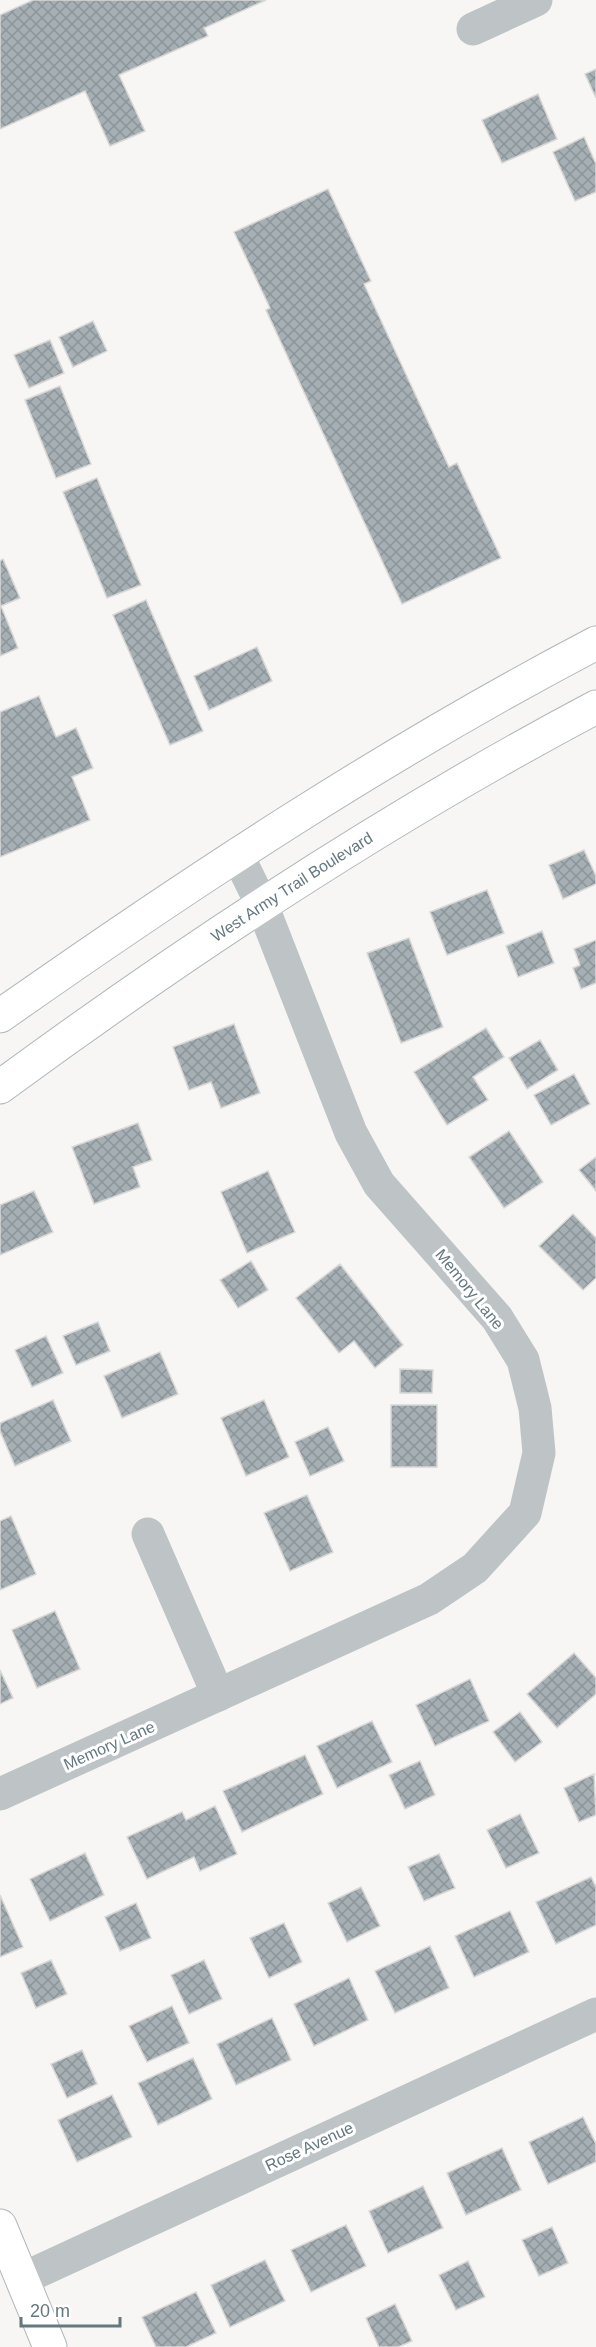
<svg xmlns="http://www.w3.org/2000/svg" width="596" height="2347" font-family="Arial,sans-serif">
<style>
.building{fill:url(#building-cross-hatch);stroke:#d9d8d7;stroke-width:1.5}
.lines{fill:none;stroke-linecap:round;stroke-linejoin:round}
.secondary-casing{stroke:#afb7b9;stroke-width:35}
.street{stroke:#bec4c6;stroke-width:33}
.secondary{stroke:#fff;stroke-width:33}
.labels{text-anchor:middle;stroke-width:6;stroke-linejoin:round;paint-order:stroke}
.street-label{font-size:16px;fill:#64787e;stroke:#fff}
</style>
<defs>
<pattern id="building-cross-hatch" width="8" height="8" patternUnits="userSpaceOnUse" patternTransform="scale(1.5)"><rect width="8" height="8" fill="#a6b0b4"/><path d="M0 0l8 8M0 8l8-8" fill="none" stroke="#8b9498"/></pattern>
</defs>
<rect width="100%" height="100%" fill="#f7f6f4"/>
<g class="building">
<polygon points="33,0 266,0 204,28 208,36 119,75 145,131 110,146 85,91 0,129 0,15"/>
<polygon points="596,69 596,98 585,74"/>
<polygon points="538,94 557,139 502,163 482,120"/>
<polygon points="584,137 596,164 596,192 575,201 553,152"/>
<polygon points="328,189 371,281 364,284 449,467 457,463 501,558 402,604 266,310 270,308 234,232"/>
<polygon points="93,321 107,351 73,367 59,337"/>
<polygon points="50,340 64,373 29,388 14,355"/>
<polygon points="60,386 91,464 56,478 25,400"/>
<polygon points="97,478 141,585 107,598 63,492"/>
<polygon points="3,559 20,598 1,606 18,648 0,656 0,561"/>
<polygon points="146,600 203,731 170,745 113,615"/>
<polygon points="257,647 272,681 209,710 194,676"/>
<polygon points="39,696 56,737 76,728 93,768 72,777 90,820 0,857 0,712"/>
<polygon points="584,850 596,876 596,884 563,899 549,865"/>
<polygon points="487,890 504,933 447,955 430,912"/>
<polygon points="542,931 554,963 518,977 506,946"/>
<polygon points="409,938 443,1027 401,1043 367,953"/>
<polygon points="596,940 596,983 581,989 573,968 580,965 574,949"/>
<polygon points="234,1024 260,1093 221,1108 211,1082 189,1090 173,1047"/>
<polygon points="486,1028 504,1057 473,1077 488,1100 447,1125 414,1072"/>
<polygon points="540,1040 558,1070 527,1089 509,1058"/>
<polygon points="574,1074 590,1104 551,1125 534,1095"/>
<polygon points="138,1123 152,1160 133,1167 140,1187 94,1204 72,1147"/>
<polygon points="509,1131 543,1182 504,1208 469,1157"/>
<polygon points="596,1157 596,1191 579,1170"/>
<polygon points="268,1171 295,1232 247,1253 221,1192"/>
<polygon points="34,1191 53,1232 0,1255 0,1205"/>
<polygon points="573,1214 596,1238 596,1278 583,1290 539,1246"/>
<polygon points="251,1261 268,1290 238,1308 220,1280"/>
<polygon points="340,1264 403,1345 375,1368 354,1341 339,1353 296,1298"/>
<polygon points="98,1322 110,1351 76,1365 63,1336"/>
<polygon points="46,1336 63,1373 32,1387 15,1350"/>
<polygon points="160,1352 178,1394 122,1418 104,1376"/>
<polygon points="400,1369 433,1370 432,1393 400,1393"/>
<polygon points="53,1400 71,1441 15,1466 0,1431 0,1423"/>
<polygon points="264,1400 289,1457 246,1476 221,1418"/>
<rect x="391" y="1405" width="46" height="62"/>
<polygon points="328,1427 344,1461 310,1476 295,1442"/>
<polygon points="307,1495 333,1552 290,1571 264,1513"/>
<polygon points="11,1516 36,1574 0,1590 0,1521"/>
<polygon points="55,1611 80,1669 37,1688 12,1630"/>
<polygon points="574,1653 596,1678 596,1694 557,1728 527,1694"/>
<polygon points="0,1670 13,1698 0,1704"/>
<polygon points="470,1679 489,1721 435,1746 416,1705"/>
<polygon points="520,1712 542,1742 515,1762 493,1732"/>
<polygon points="372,1721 392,1762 337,1788 317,1746"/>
<polygon points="305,1755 323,1794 242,1832 223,1791"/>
<polygon points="420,1761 435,1795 405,1809 389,1775"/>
<polygon points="594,1774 596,1815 579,1822 564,1788"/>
<polygon points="215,1806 237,1854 200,1871 194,1857 147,1879 127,1837 182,1812 186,1820"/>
<polygon points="520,1814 539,1853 506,1868 487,1830"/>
<polygon points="85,1853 104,1895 50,1921 30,1879"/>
<polygon points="439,1854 455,1888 424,1901 408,1867"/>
<polygon points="591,1877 596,1887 596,1925 556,1944 536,1902"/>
<polygon points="361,1887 380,1926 347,1942 328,1903"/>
<polygon points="0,1895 23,1947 0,1957"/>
<polygon points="136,1903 151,1938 120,1951 105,1917"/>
<polygon points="510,1911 529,1952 474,1977 455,1936"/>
<polygon points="284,1923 302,1962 269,1978 250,1938"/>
<polygon points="430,1946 449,1988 395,2013 375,1971"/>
<polygon points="51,1960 67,1994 36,2008 21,1973"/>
<polygon points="204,1960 222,1999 189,2014 171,1975"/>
<polygon points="349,1978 368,2020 314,2046 294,2004"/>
<polygon points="172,2006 189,2043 147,2062 129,2026"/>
<polygon points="272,2018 291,2060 236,2085 217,2044"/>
<polygon points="82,2050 97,2084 67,2098 51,2064"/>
<polygon points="193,2058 212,2099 158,2125 138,2083"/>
<polygon points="112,2095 132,2137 77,2162 58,2120"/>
<polygon points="583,2117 596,2144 596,2162 548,2184 529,2142"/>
<polygon points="502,2148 521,2190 466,2215 447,2173"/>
<polygon points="423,2186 443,2228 388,2253 369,2211"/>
<polygon points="346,2225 366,2266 311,2292 291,2250"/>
<polygon points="552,2227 568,2263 539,2276 522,2240"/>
<polygon points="265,2260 285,2301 230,2327 211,2285"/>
<polygon points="468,2261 485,2297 456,2310 439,2275"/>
<polygon points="196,2292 216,2333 186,2347 156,2347 142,2317"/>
<polygon points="395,2304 412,2341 398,2347 379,2347 366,2318"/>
</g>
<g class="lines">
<defs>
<g id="secondary">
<path d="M0,1016C192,881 388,752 596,643"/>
<path id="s1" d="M0,1087C189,948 388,817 596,707"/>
<polyline points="0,2226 50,2347"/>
</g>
</defs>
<use href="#secondary" class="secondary-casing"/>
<g class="street">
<polyline points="473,29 536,0"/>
<polyline points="148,1534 218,1695"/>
<polyline points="0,1794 429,1599 475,1568 525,1513 539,1453 535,1408 523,1360 497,1318 379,1184 351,1133 262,905 237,854"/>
<polyline points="22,2279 596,2014"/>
</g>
<use href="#secondary" class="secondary"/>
</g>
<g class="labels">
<g class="street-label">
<text dy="6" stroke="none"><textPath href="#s1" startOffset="354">West Army Trail Boulevard</textPath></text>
<text transform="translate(470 1289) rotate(51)" y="6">Memory Lane</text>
<text transform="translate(109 1745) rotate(-24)" y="6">Memory Lane</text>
<text transform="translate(309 2146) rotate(-25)" y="6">Rose Avenue</text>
</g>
</g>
<path d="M21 2317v9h99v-9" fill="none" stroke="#64787e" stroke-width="3"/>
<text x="30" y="2317" font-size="18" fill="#64787e" stroke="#ffffff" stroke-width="4.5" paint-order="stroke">20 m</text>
</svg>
